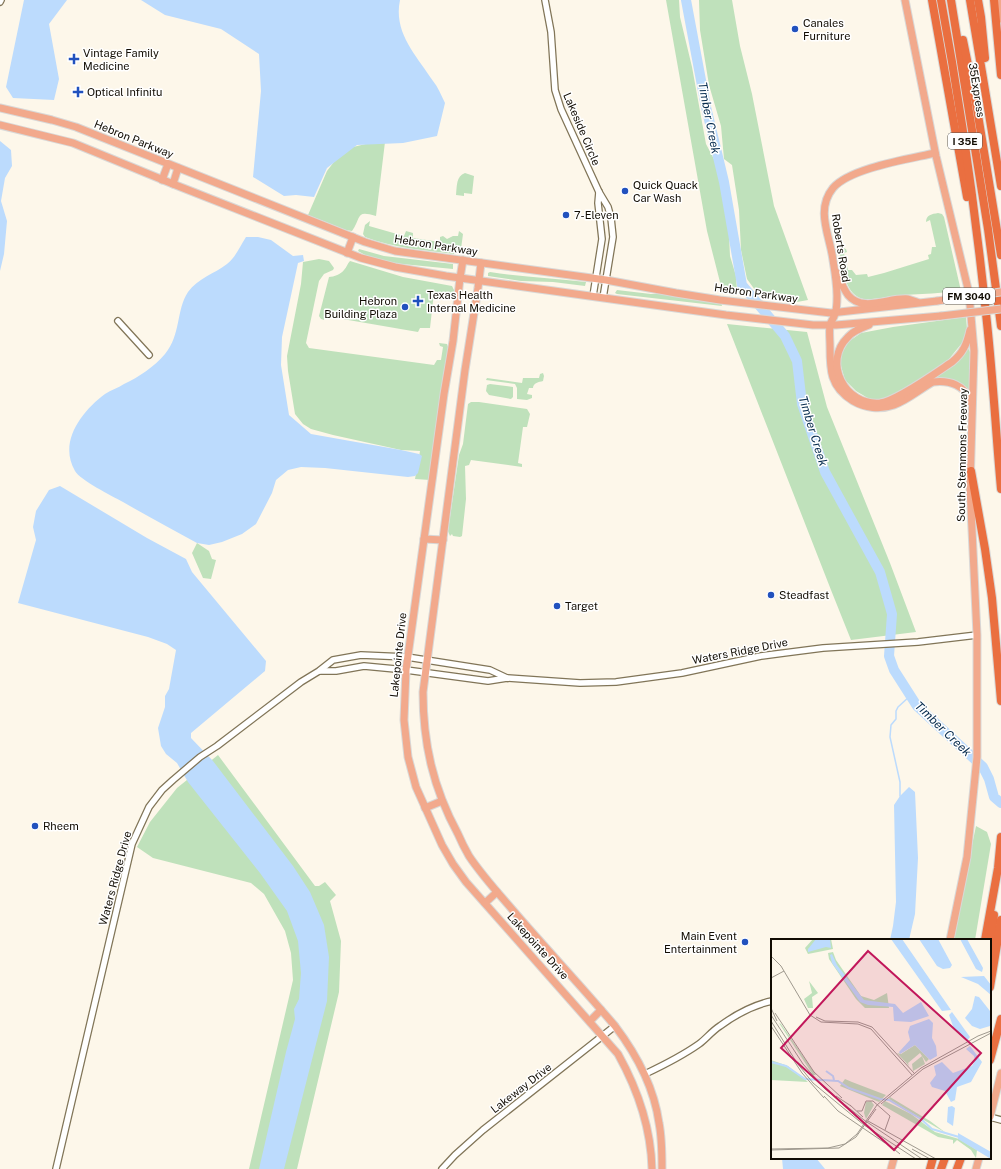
<svg xmlns="http://www.w3.org/2000/svg" width="1001" height="1169" font-family="'Public Sans',sans-serif">
<style>
.green{fill:#bfe1bb}
.water{fill:#bcdbfd}
.lines{fill:none;stroke-linecap:round;stroke-linejoin:round}
.stream{stroke:#bcdbfd;stroke-width:1.5}
.river{stroke:#bcdbfd;stroke-width:10}
.minor-casing{stroke:#817558;stroke-width:8}
.major-casing{stroke:#d9d8d7;stroke-width:9}
.highway-casing{stroke:#d9d8d7;stroke-width:10}
.minor{stroke:#fff;stroke-width:5.5}
.major{stroke:#f2a98c;stroke-width:7}
.highway{stroke:#ea6f40;stroke-width:8}
.major-bridge-casing{stroke:#d9d8d7;stroke-width:9;stroke-linecap:butt}
.major-bridge{stroke:#f2a98c;stroke-width:7}
.poi-dot{fill:#2151be;stroke:#fff;stroke-width:1.5}
.labels{text-anchor:middle;stroke-width:3;stroke-linejoin:round;paint-order:stroke}
.shield{fill:#fff;stroke:#58554f;stroke-width:1}
.shield-label{font-size:10px;font-weight:bold;fill:#110c03}
.poi-label{font-size:11px;fill:#110c03;stroke:#fff;text-anchor:start}
.street-label{font-size:11px;fill:#110c03;stroke:#fff}
.water-label{font-size:12px;font-style:italic;fill:#072c4f;stroke:#fff}
.inset-river{fill:none;stroke:#bcdbfd;stroke-width:2}
.inset-road{fill:none;stroke:#9f998e;stroke-width:1}
.view{fill:#c2185b;fill-opacity:0.15;stroke:#c2185b;stroke-width:2}
.inset-edge{fill:none;stroke:#110c03;stroke-width:2}
</style>
<rect width="100%" height="100%" fill="#fdf7ea"/>
<g class="green">
<polygon points="666,0 679,0 680,17 692,67 706,144 716,163 722,187 729,235 730,256 736,276 737,291 722,290 707,231"/>
<polygon points="699,0 732,0 740,46 752,94 774,206 808,300 797,302 768,296 755,290 747,279 741,250 739,210 732,165 724,159 721,126 709,85 700,30"/>
<path d="M385,142L376,216C355,210 362,217 352,231L346,230L308,215L327,171L337,158L353,147L370,143Z"/>
<path d="M465,173L474,176L472,194L464,193V196L456,195C457,186 456,176 465,173Z"/>
<path d="M938,213L942,214L944,217L961,291C942,293 922,294 903,295C892,295 869,302 860,298C844,291 843,267 839,252L840,249L843,248L846,249L847,252L844,253L848,270H852L856,275L867,274L868,277L884,273L929,259L928,255L931,254L932,247H936L930,220L926,222C926,215 932,214 938,213Z"/>
<path d="M370,221L369,226L404,236L406,231L413,233V238L440,242V237L443,236L447,239L453,236H458L459,231L463,234L461,249L456,250L454,254C424,250 394,248 365,237L363,234L365,225Z"/>
<polygon points="359,249 384,256 453,264 453,269 392,263 365,255 358,251"/>
<polygon points="319,259 329,261 334,268 333,270 324,274 319,281 306,343 309,348 434,365 437,360 441,360 443,347 440,346 439,343 447,344 448,347 430,480 415,479 420,451 401,450 333,435 311,429 303,424 295,414 288,371 287,356 301,284 303,262"/>
<path d="M350,261L403,277L452,286L455,292L450,293L434,292L430,328H420L418,332L325,316L324,320L321,319L319,316L329,277C334,277 341,274 344,270C347,267 347,264 350,261Z"/>
<path d="M490,272C522,277 554,278 586,282L585,286L553,282L521,281L488,276V273Z"/>
<polygon points="617,290 651,294 668,294 721,302 722,306 617,294 615,293"/>
<polygon points="966,317 967,329 962,343 949,359 902,392 886,400 871,400 856,391 845,380 841,366 841,355 848,342 861,333 893,327"/>
<polygon points="727,324 807,332 827,407 890,563 916,632 851,640 831,590"/>
<path d="M967,348H968L970,352L969,389L967,391C950,374 941,380 921,386Z"/>
<path d="M543,373L544,376L543,381C539,382 533,383 533,388H529L527,394L532,395V398L527,400L517,399V388L515,384L486,380L487,378L522,383L523,378H539L540,374Z"/>
<polygon points="490,384 513,387 513,397 511,399 489,395 486,391 487,385"/>
<polygon points="471,402 479,402 527,409 530,414 527,427 523,427 518,463 522,464 522,467 471,460 469,465 465,466 466,499 462,536 460,537 453,536 452,534 450,536 448,531 459,455 463,444 468,404"/>
<polygon points="197,543 209,551 212,559 216,560 211,579 203,578 192,553"/>
<polygon points="218,755 315,886 319,886 325,882 336,895 330,901 341,941 339,992 297,1169 249,1169 293,980 291,953 285,931 264,894 251,883 153,858 137,847 150,822 177,788"/>
<polygon points="976,826 987,832 991,844 975,940 952,940"/>
</g>
<g class="water">
<polygon points="24,0 67,0 49,24 59,79 54,100 13,98 6,87"/>
<path d="M141,0H400C393,33 417,56 433,81C438,87 441,95 445,103L437,136L403,143L357,145L327,168L314,197L296,195L284,196L253,177L261,91L259,54L221,29L165,15Z"/>
<polygon points="0,141 11,150 12,166 5,178 1,201 7,221 4,254 0,271"/>
<path d="M246,237H258L271,240L293,256L303,255L304,261L298,263L282,337L281,365L289,415L311,434L401,450L419,454L422,456L418,473L415,476L408,477L325,468L301,467L288,470L276,480L272,493L256,524L242,534L222,542L209,545L197,543C172,529 147,516 123,502C112,496 80,480 75,471C58,442 82,411 105,394C111,390 118,388 124,384C139,377 154,367 165,354C181,335 176,310 188,292C198,278 214,274 227,264C236,257 240,246 246,237Z"/>
<polygon points="60,486 147,538 186,559 192,572 266,661 265,671 191,733 191,738 213,761 293,866 310,892 324,925 329,957 327,1001 284,1169 259,1169 286,1052 295,1019 294,1009 299,999 301,973 298,941 287,911 260,873 188,782 177,763 166,754 161,746 158,728 165,707 165,696 169,689 176,650 167,644 148,637 18,603 36,540 33,527 36,511 49,490"/>
<polygon points="909,787 915,792 918,858 915,914 909,940 890,940 893,926 896,902 894,805 900,796"/>
<polygon points="782,1158 816,1158 825,1169 783,1169"/>
</g>
<g class="lines">
<polyline class="stream" points="900,796 900,782 890,737 891,725 896,719 896,711 898,707 910,696"/>
<polyline class="river" points="686,0 706,107 724,182 742,285 785,336 797,361 802,404 825,472 880,572 892,614 889,656 894,670 917,706 983,767 989,779 994,797 1001,803"/>
<defs>
<g id="minor">
<polyline points="545,0 551,32 555,90 561,109 599,192 608,207 611,218 613,237 603,298"/>
<polyline points="0,2 1,0"/>
<polyline points="593,296 602,239 598,203 599,192"/>
<polyline points="118,321 149,355"/>
<polyline points="320,671 336,671 364,666 406,670 488,681 507,678 580,683 616,682 682,673 761,656 784,653 823,648 918,642 977,635"/>
<path d="M645,1074C664,1065 682,1056 699,1044C706,1039 712,1031 720,1026C735,1015 753,1005 772,1001"/>
<polyline points="990,1117 1001,1120"/>
<polyline points="56,1169 132,844 149,807 162,790 173,780 200,757 217,746 301,682 319,671 333,660 361,655 407,657 490,670 507,678"/>
<polyline points="442,1169 455,1155 483,1130 615,1026"/>
</g>
<g id="major">
<polyline points="905,0 936,156 969,293 974,351 970,487 977,635 977,757 967,857 950,940"/>
<polyline points="998,0 1001,19"/>
<polyline points="0,108 52,120 76,127 365,242 395,251 606,280 676,293 720,300 831,313 937,301"/>
<polyline points="0,125 73,143 173,184 361,258 395,267 446,276 726,315 813,325 836,325 941,316"/>
<path d="M935,153C909,159 850,168 833,188C815,210 830,236 833,260C835,272 837,284 837,296C837,301 837,309 835,314C834,318 831,321 830,325C829,331 830,340 830,346C830,370 830,387 853,401C865,408 880,410 894,405C908,400 920,389 933,382C949,380 966,385 970,402"/>
<polyline points="162,180 168,164"/>
<polyline points="173,184 178,168"/>
<polyline points="347,253 353,237"/>
<path d="M463,260L460,278L453,341L444,394L406,670L404,720L408,757L416,787L442,845L453,864L466,882L618,1054C638,1090 651,1127 652,1169"/>
<path d="M481,263L478,288L465,370L423,692C423,743 433,788 458,834C461,841 465,849 469,856C483,877 500,895 517,915C549,952 583,988 615,1026C637,1055 654,1087 659,1123C662,1138 662,1154 662,1169"/>
<path d="M837,273C840,280 843,288 848,295C863,313 889,297 908,299C911,300 914,301 917,302"/>
<path d="M869,325C861,328 853,331 848,337C822,362 845,406 880,403C897,401 937,372 952,362C963,353 967,344 970,330"/>
<polyline points="424,539 443,540"/>
<polyline points="425,808 442,801"/>
<polyline points="485,903 497,892"/>
<polyline points="590,1021 601,1010"/>
<polyline points="990,1117 1001,1073"/>
<polyline points="891,1169 894,1158"/>
<polyline points="976,1169 979,1158"/>
</g>
<g id="highway">
<polyline points="932,0 967,197"/>
<path d="M941,0C961,107 976,215 987,323C993,379 996,434 1001,489"/>
<polyline points="951,0 988,229 1001,326"/>
<polyline points="970,0 1001,186"/>
<polyline points="978,0 981,17 985,58"/>
<polyline points="994,0 1001,75"/>
<polyline points="963,40 977,109 1001,255"/>
<polyline points="971,471 985,549 992,598 1001,701"/>
<polyline points="985,940 998,868 1001,837"/>
<polyline points="990,948 994,915"/>
<polyline points="990,987 1001,920"/>
<polyline points="990,1060 1001,1019"/>
<polyline points="930,1169 933,1158"/>
<polyline points="941,1169 945,1158"/>
<polyline points="957,1169 961,1158"/>
</g>
</defs>
<use href="#minor" class="minor-casing"/>
<use href="#major" class="major-casing"/>
<use href="#highway" class="highway-casing"/>
<use href="#minor" class="minor"/>
<use href="#major" class="major"/>
<use href="#highway" class="highway"/>
<defs>
<g id="major-bridge">
<polyline points="937,301 1001,292"/>
<polyline points="941,316 1001,309"/>
</g>
</defs>
<use href="#major-bridge" class="major-bridge-casing"/>
<use href="#major-bridge" class="major-bridge"/>
</g>
<g class="poi-dot">
<circle cx="795" cy="29" r="4"/>
<path d="M72 53h4v4h4v4h-4v4h-4v-4h-4v-4h4z"/>
<path d="M76 86h4v4h4v4h-4v4h-4v-4h-4v-4h4z"/>
<circle cx="625" cy="191" r="4"/>
<circle cx="566" cy="215" r="4"/>
<path d="M416 295h4v4h4v4h-4v4h-4v-4h-4v-4h4z"/>
<circle cx="405" cy="307" r="4"/>
<circle cx="771" cy="595" r="4"/>
<circle cx="557" cy="606" r="4"/>
<circle cx="35" cy="826" r="4"/>
<circle cx="745" cy="942" r="4"/>
</g>
<g class="labels">
<g class="shield">
<rect x="948" y="133" width="34" height="16" rx="3"/>
<rect x="943" y="288" width="52" height="16" rx="3"/>
</g>
<g class="shield-label">
<text x="965" y="145">I 35E</text>
<text x="969" y="300">FM 3040</text>
</g>
<g class="poi-label">
<text x="803" y="27">Canales<tspan x="803" dy="13">Furniture</tspan></text>
<text x="83" y="57">Vintage Family<tspan x="83" dy="13">Medicine</tspan></text>
<text x="87" y="96">Optical Infinitu</text>
<text x="633" y="189">Quick Quack<tspan x="633" dy="13">Car Wash</tspan></text>
<text x="574" y="219">7-Eleven</text>
<text x="427" y="299">Texas Health<tspan x="427" dy="13">Internal Medicine</tspan></text>
<text x="397" y="305" text-anchor="end">Hebron<tspan x="397" dy="13">Building Plaza</tspan></text>
<text x="779" y="599">Steadfast</text>
<text x="565" y="610">Target</text>
<text x="43" y="830">Rheem</text>
<text x="737" y="940" text-anchor="end">Main Event<tspan x="737" dy="13">Entertainment</tspan></text>
</g>
<g class="street-label">
<text transform="translate(977 90) rotate(81)" y="4">35Express</text>
<text transform="translate(582 129) rotate(67)" y="4">Lakeside Circle</text>
<text transform="translate(134 139) rotate(22)" y="4">Hebron Parkway</text>
<text transform="translate(436 245) rotate(9)" y="4">Hebron Parkway</text>
<text transform="translate(841 248) rotate(81)" y="4">Roberts Road</text>
<text transform="translate(756 293) rotate(8)" y="4">Hebron Parkway</text>
<text transform="translate(962 455) rotate(-89)" y="4">South Stemmons Freeway</text>
<text transform="translate(740 651) rotate(-11)" y="4">Waters Ridge Drive</text>
<text transform="translate(398 655) rotate(-84)" y="4">Lakepointe Drive</text>
<text transform="translate(115 878) rotate(-75)" y="4">Waters Ridge Drive</text>
<text transform="translate(538 946) rotate(48)" y="4">Lakepointe Drive</text>
<text transform="translate(521 1088) rotate(-38)" y="4">Lakeway Drive</text>
</g>
<g class="water-label">
<text transform="translate(709 118) rotate(79)" y="4">Timber Creek</text>
<text transform="translate(813 431) rotate(73)" y="4">Timber Creek</text>
<text transform="translate(943 729) rotate(44)" y="4">Timber Creek</text>
</g>
</g>
<g transform="translate(771 939)">
<rect width="220" height="220" fill="#fdf7ea"/>
<path d="M42,0H60L62,10L37,15L34,9ZM62,13L65,21L90,57L103,61L116,54L118,69H94L85,60L58,20L57,14ZM38,42L47,54L41,58L42,69H37L33,60L41,54ZM8,84L10,85L45,136H42ZM144,106L158,120L155,123L149,114L137,124L138,127L126,114L130,115ZM151,117L154,125L142,132L141,125ZM0,121L17,127L37,143L0,141ZM74,140L81,143L115,156L108,163L69,147ZM119,158L159,182L175,194L129,167L118,160ZM114,162L140,175L164,193L188,200L206,211L205,219L200,211L186,201L182,205V201L167,198L111,166ZM95,163L100,162L103,166L95,180L93,174Z" fill="#bfe1bb"/>
<path d="M45,0H59L60,9L55,8L37,13V10ZM120,0H131L180,71L171,72ZM148,0H167L181,26L179,29L172,30L166,27ZM189,0H196L212,29L211,33L205,30ZM61,15L66,26L93,61L124,65L132,74L150,63L158,77L140,83L123,82L122,68L97,66L89,63L61,24L59,16ZM213,37L220,46V56L207,45L190,38ZM204,57L208,58L219,72V87L209,90L201,87L194,79L201,70ZM181,73L199,98L196,102L183,90L178,76ZM158,80L162,84L161,99L165,107L166,117L159,121L144,106L129,115L128,113L139,101L137,93L139,87ZM199,107L211,123L200,143L186,148L184,161L180,163L174,152L161,148L159,144L165,136L163,127L171,123L182,134L201,127L204,122L203,117L195,110ZM181,167L184,169L182,187L176,183L177,168ZM187,194L220,213V220L187,200Z" fill="#bcdbfd"/>
<path class="inset-river" d="M0,123L15,127L34,140L67,142L78,149L109,160L118,161L150,180L161,190L188,198M55,132L62,137L63,141"/>
<path class="inset-road" d="M0,17L10,27L39,76L50,83L87,85L100,90L141,136M0,39L13,32M0,69L6,82M4,74L43,133L71,159M0,76L32,125L54,150L93,181L151,220M45,78L54,82L87,83L101,88L143,134M0,82L26,124L42,144L93,186L145,220M0,87L31,134L53,159M53,157L67,172M65,157L80,167M110,165L152,130L220,94M79,166L92,178M67,172L114,204M86,172H91L95,162H102L119,177L114,191M97,182L165,220M113,202L129,215M0,210L57,209L74,205L86,195L106,166L150,129L207,97L220,92M141,210L159,220M0,211L68,209L85,198L105,170"/>
<path class="view" d="M97,12L210,114L123,211L10,109Z"/>
<rect width="220" height="220" class="inset-edge"/>
</g>
</svg>
